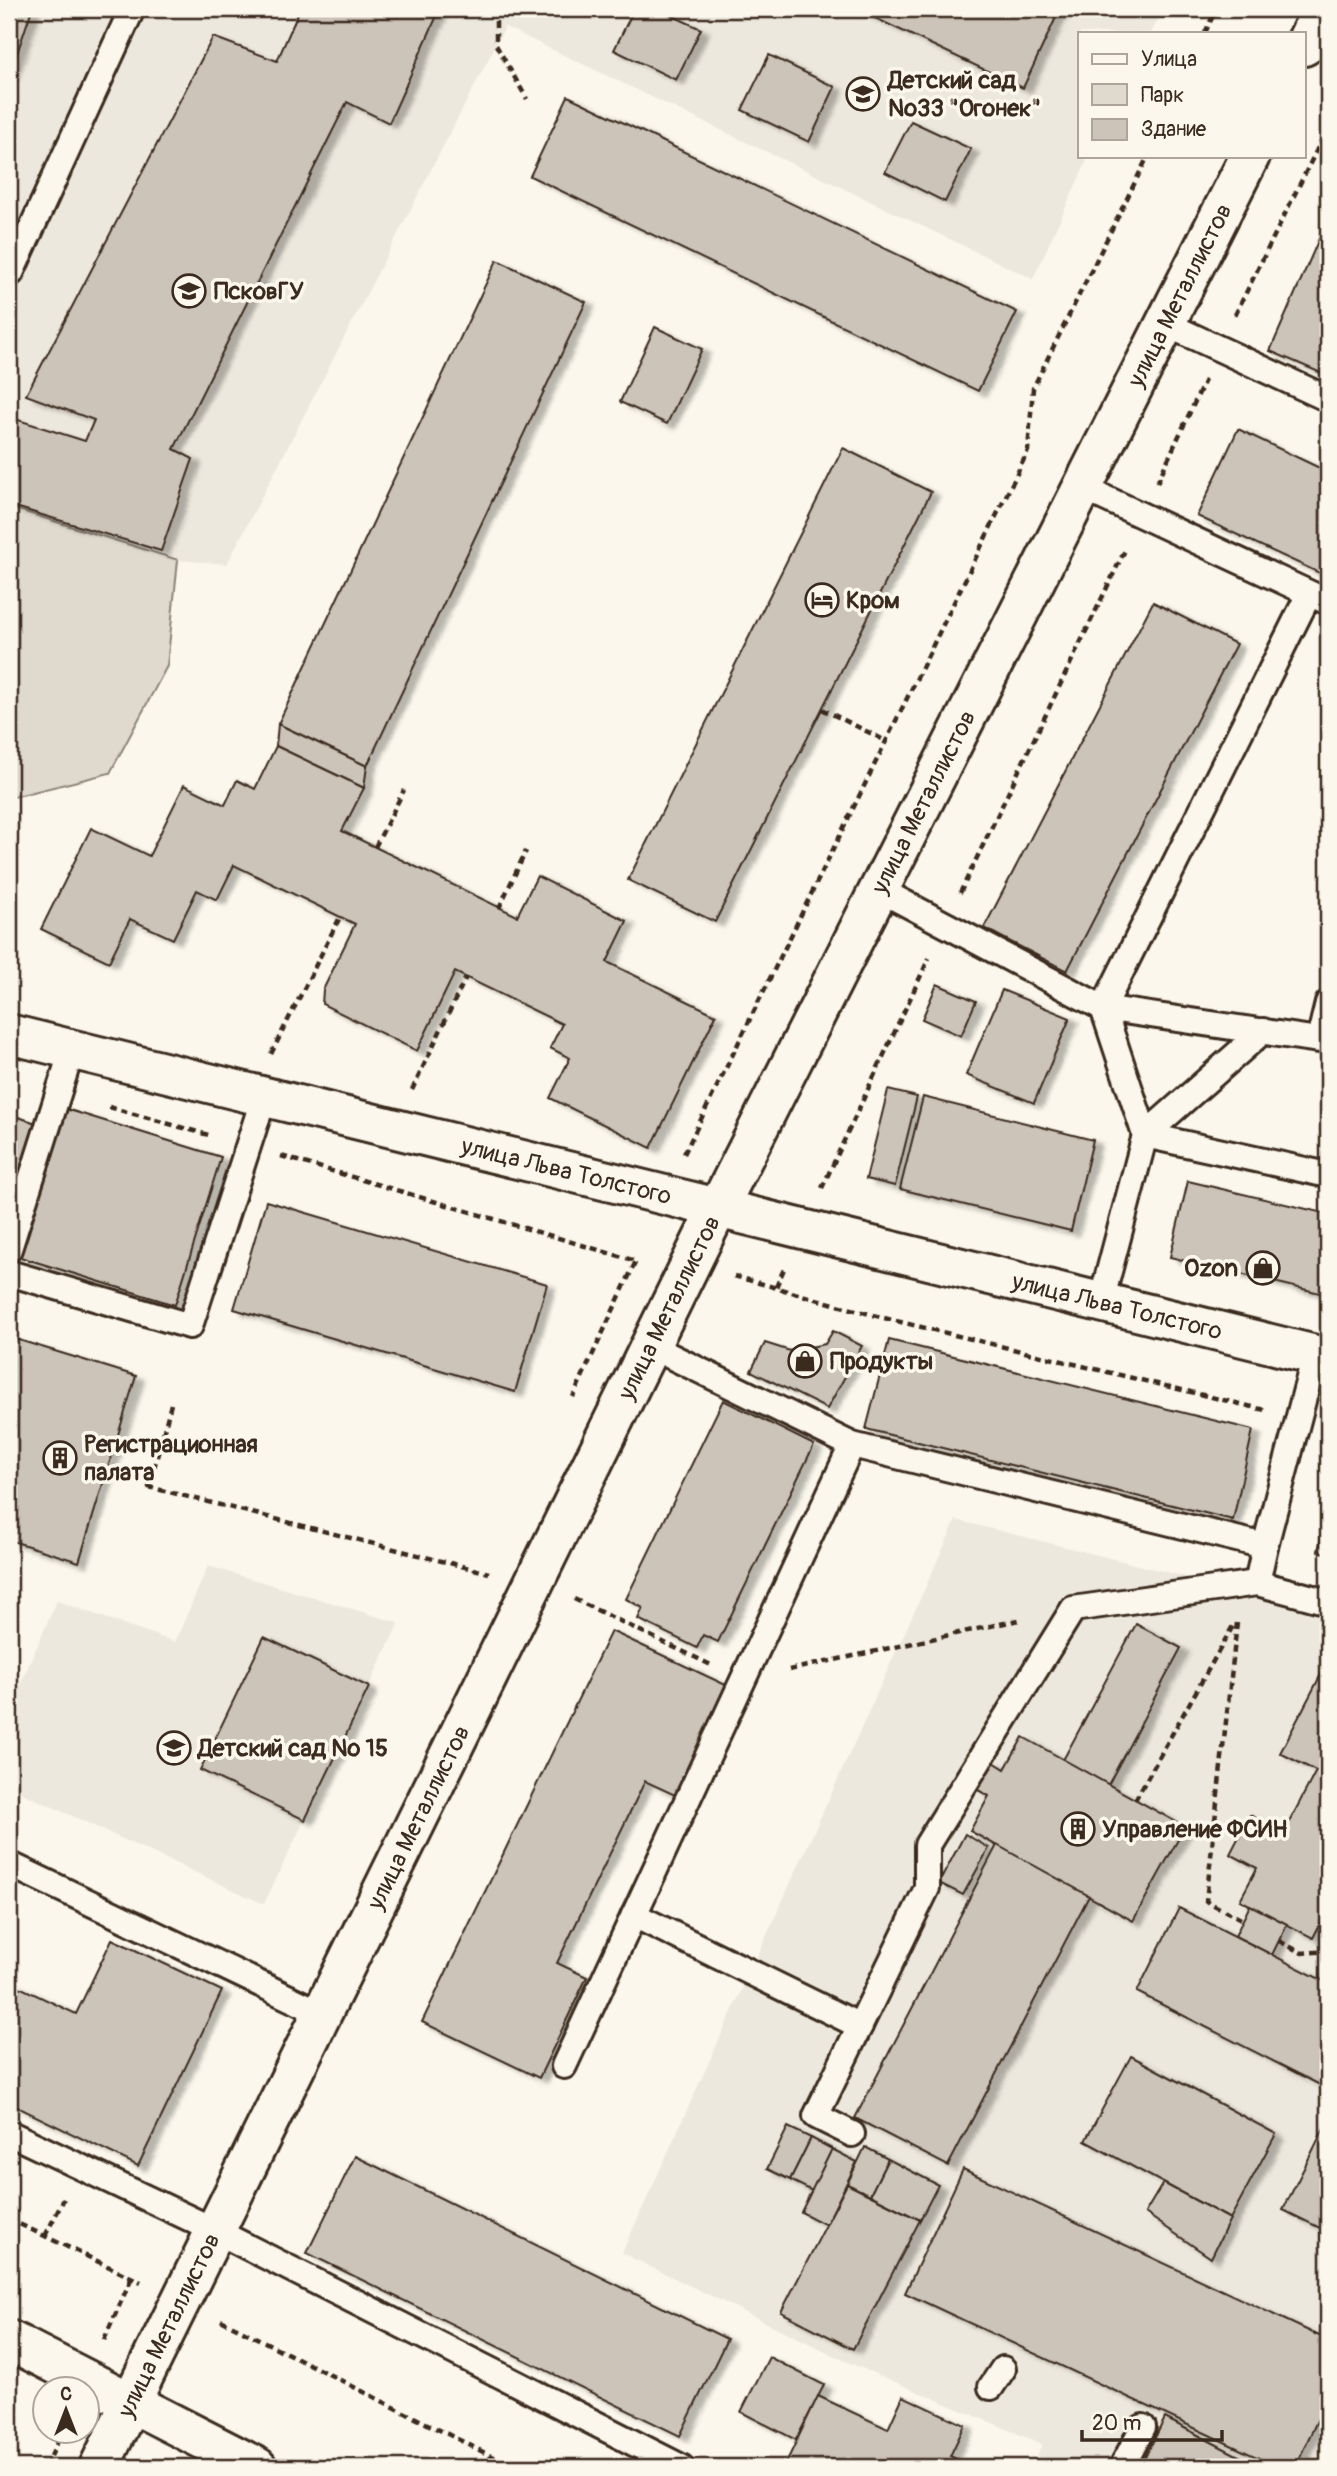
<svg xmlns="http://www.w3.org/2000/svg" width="1337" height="2476" font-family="Pangolin,sans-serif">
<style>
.built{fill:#ede8dd}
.green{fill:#dfd9ce;stroke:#8d8276;stroke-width:2}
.building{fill:#ccc4b9;stroke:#3b2a1e;stroke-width:2;filter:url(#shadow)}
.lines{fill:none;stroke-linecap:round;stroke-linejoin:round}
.lane-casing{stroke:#3b2a1e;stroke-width:30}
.street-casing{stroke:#3b2a1e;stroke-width:44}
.primary-casing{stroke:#3b2a1e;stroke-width:44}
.path{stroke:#3b2a1e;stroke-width:4.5;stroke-dasharray:7 5;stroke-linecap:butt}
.lane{stroke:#fbf7ec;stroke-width:24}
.street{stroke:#fbf7ec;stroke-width:38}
.primary{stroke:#fbf7ec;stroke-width:38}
.labels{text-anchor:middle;stroke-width:7;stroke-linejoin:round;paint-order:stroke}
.poi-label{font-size:24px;font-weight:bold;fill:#3b2a1e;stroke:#fbf7ec;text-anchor:start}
.street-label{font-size:24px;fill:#3b2a1e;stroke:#fbf7ec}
</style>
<defs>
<filter id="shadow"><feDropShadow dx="8" dy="4.5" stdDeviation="2" flood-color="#0004"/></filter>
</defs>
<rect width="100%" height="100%" fill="#fbf7ec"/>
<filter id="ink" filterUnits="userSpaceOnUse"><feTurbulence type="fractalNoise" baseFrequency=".0143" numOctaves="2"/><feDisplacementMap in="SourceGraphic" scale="14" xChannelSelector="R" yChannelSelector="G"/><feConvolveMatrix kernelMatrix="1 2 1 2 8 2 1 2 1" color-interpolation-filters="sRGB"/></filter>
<g filter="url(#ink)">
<g class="built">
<polygon points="9,9 1163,9 1151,33 1080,33 1080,156 1089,156 1033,279 505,27 227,564 178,560 167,666 110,773 9,798"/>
<polygon points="956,1520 1328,1612 1328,2467 1033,2467 1042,2444 850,2363 622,2253"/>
<polygon points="208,1566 399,1623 264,1904 9,1787 9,1710 57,1601 175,1642"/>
</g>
<polygon class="green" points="9,507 178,560 167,666 110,773 9,798"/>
<g class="building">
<polygon points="9,9 32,9 9,77"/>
<polygon points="300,9 440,9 389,123 347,102 174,449 193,459 161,551 9,505 9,417 85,441 94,420 26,395 213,37 277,61"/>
<polygon points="634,9 658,9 701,29 676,80 614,50"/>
<polygon points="856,9 1060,9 1023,88"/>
<polygon points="769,55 835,87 809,142 742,110"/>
<polygon points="568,96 1017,312 978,391 530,176"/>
<polygon points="911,121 971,149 945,202 885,172"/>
<polygon points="1328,218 1328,376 1270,351"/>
<polygon points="497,260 586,302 367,766 278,724"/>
<polygon points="655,327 702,349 667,424 620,402"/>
<polygon points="1238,429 1328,472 1328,577 1197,516"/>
<polygon points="843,448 931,492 715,922 628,880"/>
<polygon points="1153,602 1236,644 1067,971 984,928"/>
<polygon points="278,724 367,766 364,788 276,746"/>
<polygon points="276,746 364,788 342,831 517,916 537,876 627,921 607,962 716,1015 651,1148 550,1098 570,1058 550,1048 562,1024 455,972 417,1051 322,1004 323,990 355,924 234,865 217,900 197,890 173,939 130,919 109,962 41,929 91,828 149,856 184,785 225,805 237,780 255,789"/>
<polygon points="937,984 976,1001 961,1036 922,1019"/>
<polygon points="1002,990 1070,1018 1034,1103 966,1075"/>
<polygon points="888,1090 917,1097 895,1186 866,1179"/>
<polygon points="923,1097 1093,1140 1071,1231 900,1189"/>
<polygon points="66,1109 221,1157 175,1305 20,1257"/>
<polygon points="9,1114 36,1123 9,1211"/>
<polygon points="1188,1181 1328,1214 1328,1295 1170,1257"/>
<polygon points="266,1201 547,1284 515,1392 234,1309"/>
<polygon points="833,1331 862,1346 827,1409 751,1371 765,1343 790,1351 825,1344"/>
<polygon points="9,1337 136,1376 79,1562 9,1540"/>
<polygon points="889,1340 1253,1430 1233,1520 866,1429"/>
<polygon points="723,1400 814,1445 718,1642 703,1635 697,1648 638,1619 643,1608 626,1599"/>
<polygon points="1328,1509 1328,1554 1318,1551"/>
<polygon points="1136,1624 1181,1648 1108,1785 1063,1760"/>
<polygon points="611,1631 730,1687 677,1796 645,1781 557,1963 587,1977 539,2078 422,2022"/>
<polygon points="264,1637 369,1687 305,1820 200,1770"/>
<polygon points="1328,1661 1328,1908 1313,1938 1240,1900 1257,1868 1230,1854 1250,1815 1284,1832 1316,1771 1280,1753"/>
<polygon points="1023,1737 1185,1827 1133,1921 970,1831 989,1796 976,1789 992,1761 1005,1769"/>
<polygon points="965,1834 989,1848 963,1895 939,1883"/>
<polygon points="997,1845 1089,1896 948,2166 855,2118"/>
<polygon points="1250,1905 1287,1924 1272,1955 1235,1936"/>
<polygon points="1179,1908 1328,1983 1328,2089 1137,1992"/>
<polygon points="112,1939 222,1991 138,2166 9,2103 9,1982 76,2014"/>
<polygon points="1131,2056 1276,2134 1230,2219 1085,2141"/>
<polygon points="1328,2120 1328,2232 1283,2210"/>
<polygon points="788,2127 811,2138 790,2180 767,2169"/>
<polygon points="811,2138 832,2149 812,2191 790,2180"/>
<polygon points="865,2147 888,2159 870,2195 847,2184"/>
<polygon points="832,2149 857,2162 826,2225 801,2212"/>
<polygon points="355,2156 727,2339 680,2436 307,2253"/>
<polygon points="888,2159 938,2185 920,2220 870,2195"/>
<polygon points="963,2169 1328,2340 1328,2398 1295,2467 1278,2467 905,2293"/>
<polygon points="1163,2183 1230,2219 1211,2258 1145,2213"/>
<polygon points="847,2184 920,2220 853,2349 781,2312"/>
<polygon points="769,2357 824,2385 796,2440 741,2412"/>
<polygon points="818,2396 888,2429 903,2396 965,2425 950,2456 973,2467 784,2467"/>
<polygon points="1165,2418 1260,2467 1140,2467"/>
</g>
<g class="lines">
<defs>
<g id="lane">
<polyline points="11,273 132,9"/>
<polyline points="1166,324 1328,399"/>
<polyline points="1083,488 1328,602"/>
<polyline points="880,890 1103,1008 1309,594"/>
<polyline points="1263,1031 1145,1135 1103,1008 1319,1040 1328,1003"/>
<polyline points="9,1249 72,1050"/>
<polyline points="9,1273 190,1326 264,1097"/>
<polyline points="1101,1302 1145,1135 1328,1175"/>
<polyline points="852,1445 1265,1546 1257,1583 1073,1609 927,1845 927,1888 816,2116 852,2134"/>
<polyline points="1265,1546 1315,1355"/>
<polyline points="1257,1583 1328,1602"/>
<polyline points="9,1864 323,2014"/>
<polyline points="634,1915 860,2026"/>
<polyline points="564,2066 852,1445 650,1346"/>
<polyline points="9,2133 216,2231 681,2467"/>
<polyline points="991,2387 1003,2369"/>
<polyline points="1122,2467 1143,2427"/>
</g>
<g id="street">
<polyline points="1304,46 1322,9"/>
<path id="s1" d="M9,1034L1328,1358"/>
<path id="s2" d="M99,2467L718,1208L1250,156"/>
</g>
<polyline id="primary" points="9,2340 257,2467"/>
</defs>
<use href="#lane" class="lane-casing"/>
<use href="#street" class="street-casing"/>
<use href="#primary" class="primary-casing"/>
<g class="path">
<polyline points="496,9 496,45 527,99"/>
<polyline points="1205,33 1216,9"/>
<polyline points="1235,315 1328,127"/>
<polyline points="1157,483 1205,380"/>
<polyline points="822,709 884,740"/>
<polyline points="375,847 404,790"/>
<polyline points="960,893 1126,548"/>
<polyline points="499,908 526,851"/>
<polyline points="271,1054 340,917"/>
<polyline points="412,1090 466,977"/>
<polyline points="109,1107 212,1136"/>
<polyline points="684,1154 1028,451 1033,388 1148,156"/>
<polyline points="281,1156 636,1261 573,1397"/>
<polyline points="822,1188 929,958"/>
<polyline points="734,1276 884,1318 1265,1410"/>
<polyline points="776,1287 784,1269"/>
<polyline points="171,1404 149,1487 489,1573"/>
<polyline points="574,1599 711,1665"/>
<polyline points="1237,1623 1206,1901 1243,1920"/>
<polyline points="789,1670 1023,1619"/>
<polyline points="1135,1800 1234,1624"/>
<polyline points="1279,1941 1302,1953 1328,1951"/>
<polyline points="9,2219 141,2282"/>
<polyline points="45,2236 64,2199"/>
<polyline points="221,2320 513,2467"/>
<polyline points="104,2340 132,2277"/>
<polyline points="46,2467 63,2430"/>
</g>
<use href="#lane" class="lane"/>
<use href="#street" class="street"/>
<use href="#primary" class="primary"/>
</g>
</g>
<defs>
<symbol id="school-ring" viewBox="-11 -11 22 22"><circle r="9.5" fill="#fbf7ec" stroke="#3b2a1e" stroke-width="1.5"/><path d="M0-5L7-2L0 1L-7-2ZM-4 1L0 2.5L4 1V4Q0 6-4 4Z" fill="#3b2a1e"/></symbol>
<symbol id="university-ring" viewBox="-11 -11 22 22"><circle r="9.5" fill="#fbf7ec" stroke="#3b2a1e" stroke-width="1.5"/><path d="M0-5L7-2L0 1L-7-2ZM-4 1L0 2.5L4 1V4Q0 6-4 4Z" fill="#3b2a1e"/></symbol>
<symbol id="hotel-ring" viewBox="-11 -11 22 22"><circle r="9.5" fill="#fbf7ec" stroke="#3b2a1e" stroke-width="1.5"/><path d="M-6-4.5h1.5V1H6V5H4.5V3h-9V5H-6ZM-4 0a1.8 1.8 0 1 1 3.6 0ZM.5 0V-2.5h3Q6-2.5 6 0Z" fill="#3b2a1e"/></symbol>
<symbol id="shop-ring" viewBox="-11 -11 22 22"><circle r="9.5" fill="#fbf7ec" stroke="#3b2a1e" stroke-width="1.5"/><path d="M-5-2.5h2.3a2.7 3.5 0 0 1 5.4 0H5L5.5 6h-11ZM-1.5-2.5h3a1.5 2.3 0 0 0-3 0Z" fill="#3b2a1e"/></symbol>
<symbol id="building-ring" viewBox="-11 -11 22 22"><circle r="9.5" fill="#fbf7ec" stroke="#3b2a1e" stroke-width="1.5"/><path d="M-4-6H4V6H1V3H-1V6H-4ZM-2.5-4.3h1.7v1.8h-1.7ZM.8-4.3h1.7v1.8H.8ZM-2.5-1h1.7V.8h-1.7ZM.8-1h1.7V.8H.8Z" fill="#3b2a1e"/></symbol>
</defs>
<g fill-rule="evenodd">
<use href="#school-ring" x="844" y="75" width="38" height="38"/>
<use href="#university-ring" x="170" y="272" width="38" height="38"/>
<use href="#hotel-ring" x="803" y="581" width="38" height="38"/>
<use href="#shop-ring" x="1244" y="1249" width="38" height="38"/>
<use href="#shop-ring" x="786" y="1342" width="38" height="38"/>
<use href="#building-ring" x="41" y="1439" width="38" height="38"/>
<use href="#school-ring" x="155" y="1729" width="38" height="38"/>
<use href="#building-ring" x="1059" y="1810" width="38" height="38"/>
</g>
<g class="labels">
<g class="poi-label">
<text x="888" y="88">Детский сад<tspan x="888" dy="28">№33 "Огонек"</tspan></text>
<text x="214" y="299">ПсковГУ</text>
<text x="846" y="608">Кром</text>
<text x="1238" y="1276" text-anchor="end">Ozon</text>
<text x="830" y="1369">Продукты</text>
<text x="84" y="1452">Регистрационная<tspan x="84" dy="28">палата</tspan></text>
<text x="198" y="1756">Детский сад № 15</text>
<text x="1102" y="1837">Управление ФСИН</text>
</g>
<g class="street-label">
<text dy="8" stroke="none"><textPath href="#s2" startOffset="2426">улица Металлистов</textPath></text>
<text dy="8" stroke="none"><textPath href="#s2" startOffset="1858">улица Металлистов</textPath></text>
<text dy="8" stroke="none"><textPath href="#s1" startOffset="574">улица Льва Толстого</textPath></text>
<text dy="8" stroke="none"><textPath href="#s1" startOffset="1141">улица Льва Толстого</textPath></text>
<text dy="8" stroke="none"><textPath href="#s2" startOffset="1292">улица Металлистов</textPath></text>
<text dy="8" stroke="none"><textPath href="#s2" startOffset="724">улица Металлистов</textPath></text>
<text dy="8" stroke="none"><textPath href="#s2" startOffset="158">улица Металлистов</textPath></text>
</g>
</g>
<rect width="1337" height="2476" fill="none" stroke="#fbf7ec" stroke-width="35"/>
<rect x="18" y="18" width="1302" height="2441" fill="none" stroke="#3b2a1e" stroke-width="2.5" filter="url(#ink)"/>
<rect x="1078" y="32" width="228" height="126" fill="#fbf7ec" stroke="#aea59a" stroke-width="2"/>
<rect x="1092" y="54" width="35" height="10" fill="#fbf7ec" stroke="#aea59a" stroke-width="2"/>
<text x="1141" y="66" font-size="21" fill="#3b2a1e">Улица</text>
<rect x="1092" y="84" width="35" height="21" fill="#dfd9ce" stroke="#aea59a" stroke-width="2"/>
<text x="1141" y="102" font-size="21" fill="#3b2a1e">Парк</text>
<rect x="1092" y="119" width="35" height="21" fill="#ccc4b9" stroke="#aea59a" stroke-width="2"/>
<text x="1141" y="136" font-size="21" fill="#3b2a1e">Здание</text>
<g transform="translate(66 2410)"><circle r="33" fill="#fbf7ec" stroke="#aea59a" stroke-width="2"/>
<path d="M0-5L12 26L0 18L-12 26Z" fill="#3b2a1e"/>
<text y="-10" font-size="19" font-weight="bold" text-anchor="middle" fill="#3b2a1e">С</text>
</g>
<path d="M1082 2430v10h140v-10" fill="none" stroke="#3b2a1e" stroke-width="3.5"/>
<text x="1092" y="2430" font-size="21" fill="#3b2a1e" stroke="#fbf7ec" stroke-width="5" paint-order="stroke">20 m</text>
</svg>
